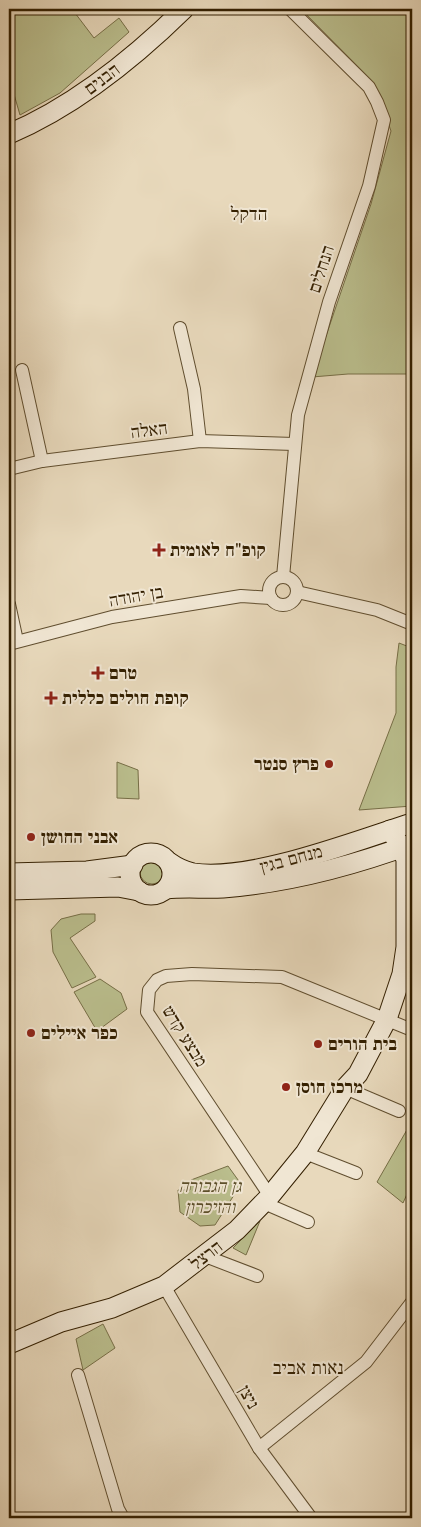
<svg xmlns="http://www.w3.org/2000/svg" width="421" height="1527" font-family="'Old Standard TT','Frank Ruhl Libre',serif">
<style>
.green{fill:#babe8d;stroke:#766e46}
.lines{fill:none;stroke-linecap:round;stroke-linejoin:round}
.street-casing{stroke:#604e2f;stroke-width:14}
.secondary-casing{stroke:#331f00;stroke-width:21}
.street{stroke:#f0e6d3;stroke-width:12}
.secondary{stroke:#f0e6d3;stroke-width:19}
.poi-dot{fill:#8f2418;stroke:#f0e6d3;stroke-width:2}
.labels{text-anchor:middle;stroke-width:4;stroke-linejoin:round;paint-order:stroke}
.street-label{font-size:18px;fill:#331f00;stroke:#f0e6d3}
.poi-label{font-size:18px;font-weight:bold;fill:#331f00;stroke:#f0e6d3;text-anchor:start}
.park-label{font-size:18px;font-style:italic;fill:#5c4f2a;stroke:#f0e6d3}
.neighbourhood-label{font-size:19px;fill:#331f00;stroke:#f0e6d3}
</style>
<rect width="100%" height="100%" fill="#e8d9bc"/>
<filter id="stains"><feTurbulence type="fractalNoise" baseFrequency=".004" numOctaves="4"/><feColorMatrix values="0 0 0 0 .2 0 0 0 0 .09 0 0 0 0 .02 0 0 0 .5 -.17"/></filter>
<radialGradient id="worn" r=".72"><stop offset=".6" stop-color="#630" stop-opacity="0"/><stop offset="1" stop-color="#630" stop-opacity=".3"/></radialGradient>
<g class="green">
<polygon points="9,9 72,9 94,38 119,18 129,32 60,93 20,115 9,77"/>
<polygon points="301,9 412,9 412,374 348,374 312,377 371,204 391,131 374,83"/>
<polygon points="399,643 412,648 412,806 359,810 396,713 396,667"/>
<polygon points="117,762 138,770 139,799 117,798"/>
<circle cx="152" cy="872" r="12"/>
<polygon points="81,914 95,914 95,921 70,938 96,977 72,988 53,952 51,930 61,919"/>
<polygon points="100,979 121,993 127,1009 97,1031 74,992"/>
<polygon points="412,1121 412,1183 403,1203 377,1182"/>
<polygon points="228,1166 241,1184 215,1225 200,1226 180,1212 178,1190 190,1190 191,1180"/>
<polygon points="260,1221 246,1255 233,1248"/>
<polygon points="103,1324 115,1348 83,1370 76,1339"/>
</g>
<g class="lines">
<defs>
<g id="street">
<polyline points="180,328 194,389 200,441"/>
<polyline points="22,370 42,461"/>
<polyline points="9,469 42,461 200,441 294,444"/>
<polyline points="283,577 298,415 329,302 369,186 384,120 377,102 369,87 290,9"/>
<circle cx="283" cy="591" r="14"/>
<polyline points="297,592 377,610 412,624"/>
<polyline points="9,604 17,641"/>
<polyline points="9,644 112,617 241,596 271,598"/>
<polyline points="345,1088 399,1111"/>
<polyline points="305,1153 356,1173"/>
<polyline points="270,1196 147,1012 149,990 157,980 166,976 192,974 282,977 412,1030"/>
<polyline points="264,1203 308,1222"/>
<polyline points="205,1256 257,1276"/>
<polyline points="164,1286 259,1448 311,1518"/>
<polyline points="78,1375 118,1509 123,1518"/>
<polyline points="259,1448 366,1362 412,1302"/>
</g>
<g id="secondary">
<path d="M9,134C75,106 133,59 184,9"/>
<circle cx="151" cy="874" r="21"/>
<path d="M169,862C176,867 184,871 193,873C250,882 355,841 412,823"/>
<polyline points="9,873 87,871 133,865"/>
<path d="M166,889C185,887 204,889 223,888C287,883 352,866 412,844"/>
<polyline points="9,890 118,887 139,891"/>
<polyline points="9,1344 61,1322 112,1308 164,1286 237,1230 270,1196 305,1153 345,1088 358,1074 387,1019 402,974 406,947 406,860 402,848 390,830"/>
</g>
</defs>
<use href="#street" class="street-casing"/>
<use href="#secondary" class="secondary-casing"/>
<use href="#street" class="street"/>
<use href="#secondary" class="secondary"/>
</g>
<g class="poi-dot">
<path d="M156.5 542.5h5v5h5v5h-5v5h-5v-5h-5v-5h5z"/>
<path d="M95.5 665.5h5v5h5v5h-5v5h-5v-5h-5v-5h5z"/>
<path d="M48.5 690.5h5v5h5v5h-5v5h-5v-5h-5v-5h5z"/>
<circle cx="329" cy="764" r="5"/>
<circle cx="31" cy="837" r="5"/>
<circle cx="31" cy="1033" r="5"/>
<circle cx="318" cy="1044" r="5"/>
<circle cx="286" cy="1087" r="5"/>
</g>
<g class="labels">
<g class="street-label">
<text transform="translate(102 79) rotate(-37)" y="6">הבנים</text>
<text transform="translate(321 269) rotate(-72)" y="6">הנחלים</text>
<text transform="translate(149 430) rotate(-7)" y="6">האלה</text>
<text transform="translate(136 596) rotate(-10)" y="6">בן יהודה</text>
<text transform="translate(291 859) rotate(-15)" y="6">מנחם בגין</text>
<text transform="translate(185 1036) rotate(58)" y="6">מבצע קדש</text>
<text transform="translate(206 1255) rotate(-38)" y="6">הרצל</text>
<text transform="translate(249 1397) rotate(61)" y="6">ניצן</text>
</g>
<g class="poi-label">
<text x="170" y="556">קופ"ח לאומית</text>
<text x="109" y="679">טרם</text>
<text x="62" y="704">קופת חולים כללית</text>
<text x="319" y="770" text-anchor="end">פרץ סנטר</text>
<text x="41" y="843">אבני החושן</text>
<text x="41" y="1039">כפר איילים</text>
<text x="328" y="1050">בית הורים</text>
<text x="296" y="1093">מרכז חוסן</text>
</g>
<g class="park-label">
<text x="210" y="1192">גן הגבורה<tspan x="210" dy="21">והזיכרון</tspan></text>
</g>
<g class="neighbourhood-label">
<text x="249" y="220">הדקל</text>
<text x="308" y="1374">נאות אביב</text>
</g>
</g>
<rect width="421" height="1527" fill="none" stroke="#e8d9bc" stroke-width="30"/>
<rect x="10" y="10" width="401" height="1507" fill="none" stroke="#331f00" stroke-width="2.5"/>
<rect x="15" y="15" width="391" height="1497" fill="none" stroke="#331f00"/>
<rect width="100%" height="100%" filter="url(#stains)"/>
<rect width="100%" height="100%" fill="url(#worn)"/>
</svg>
